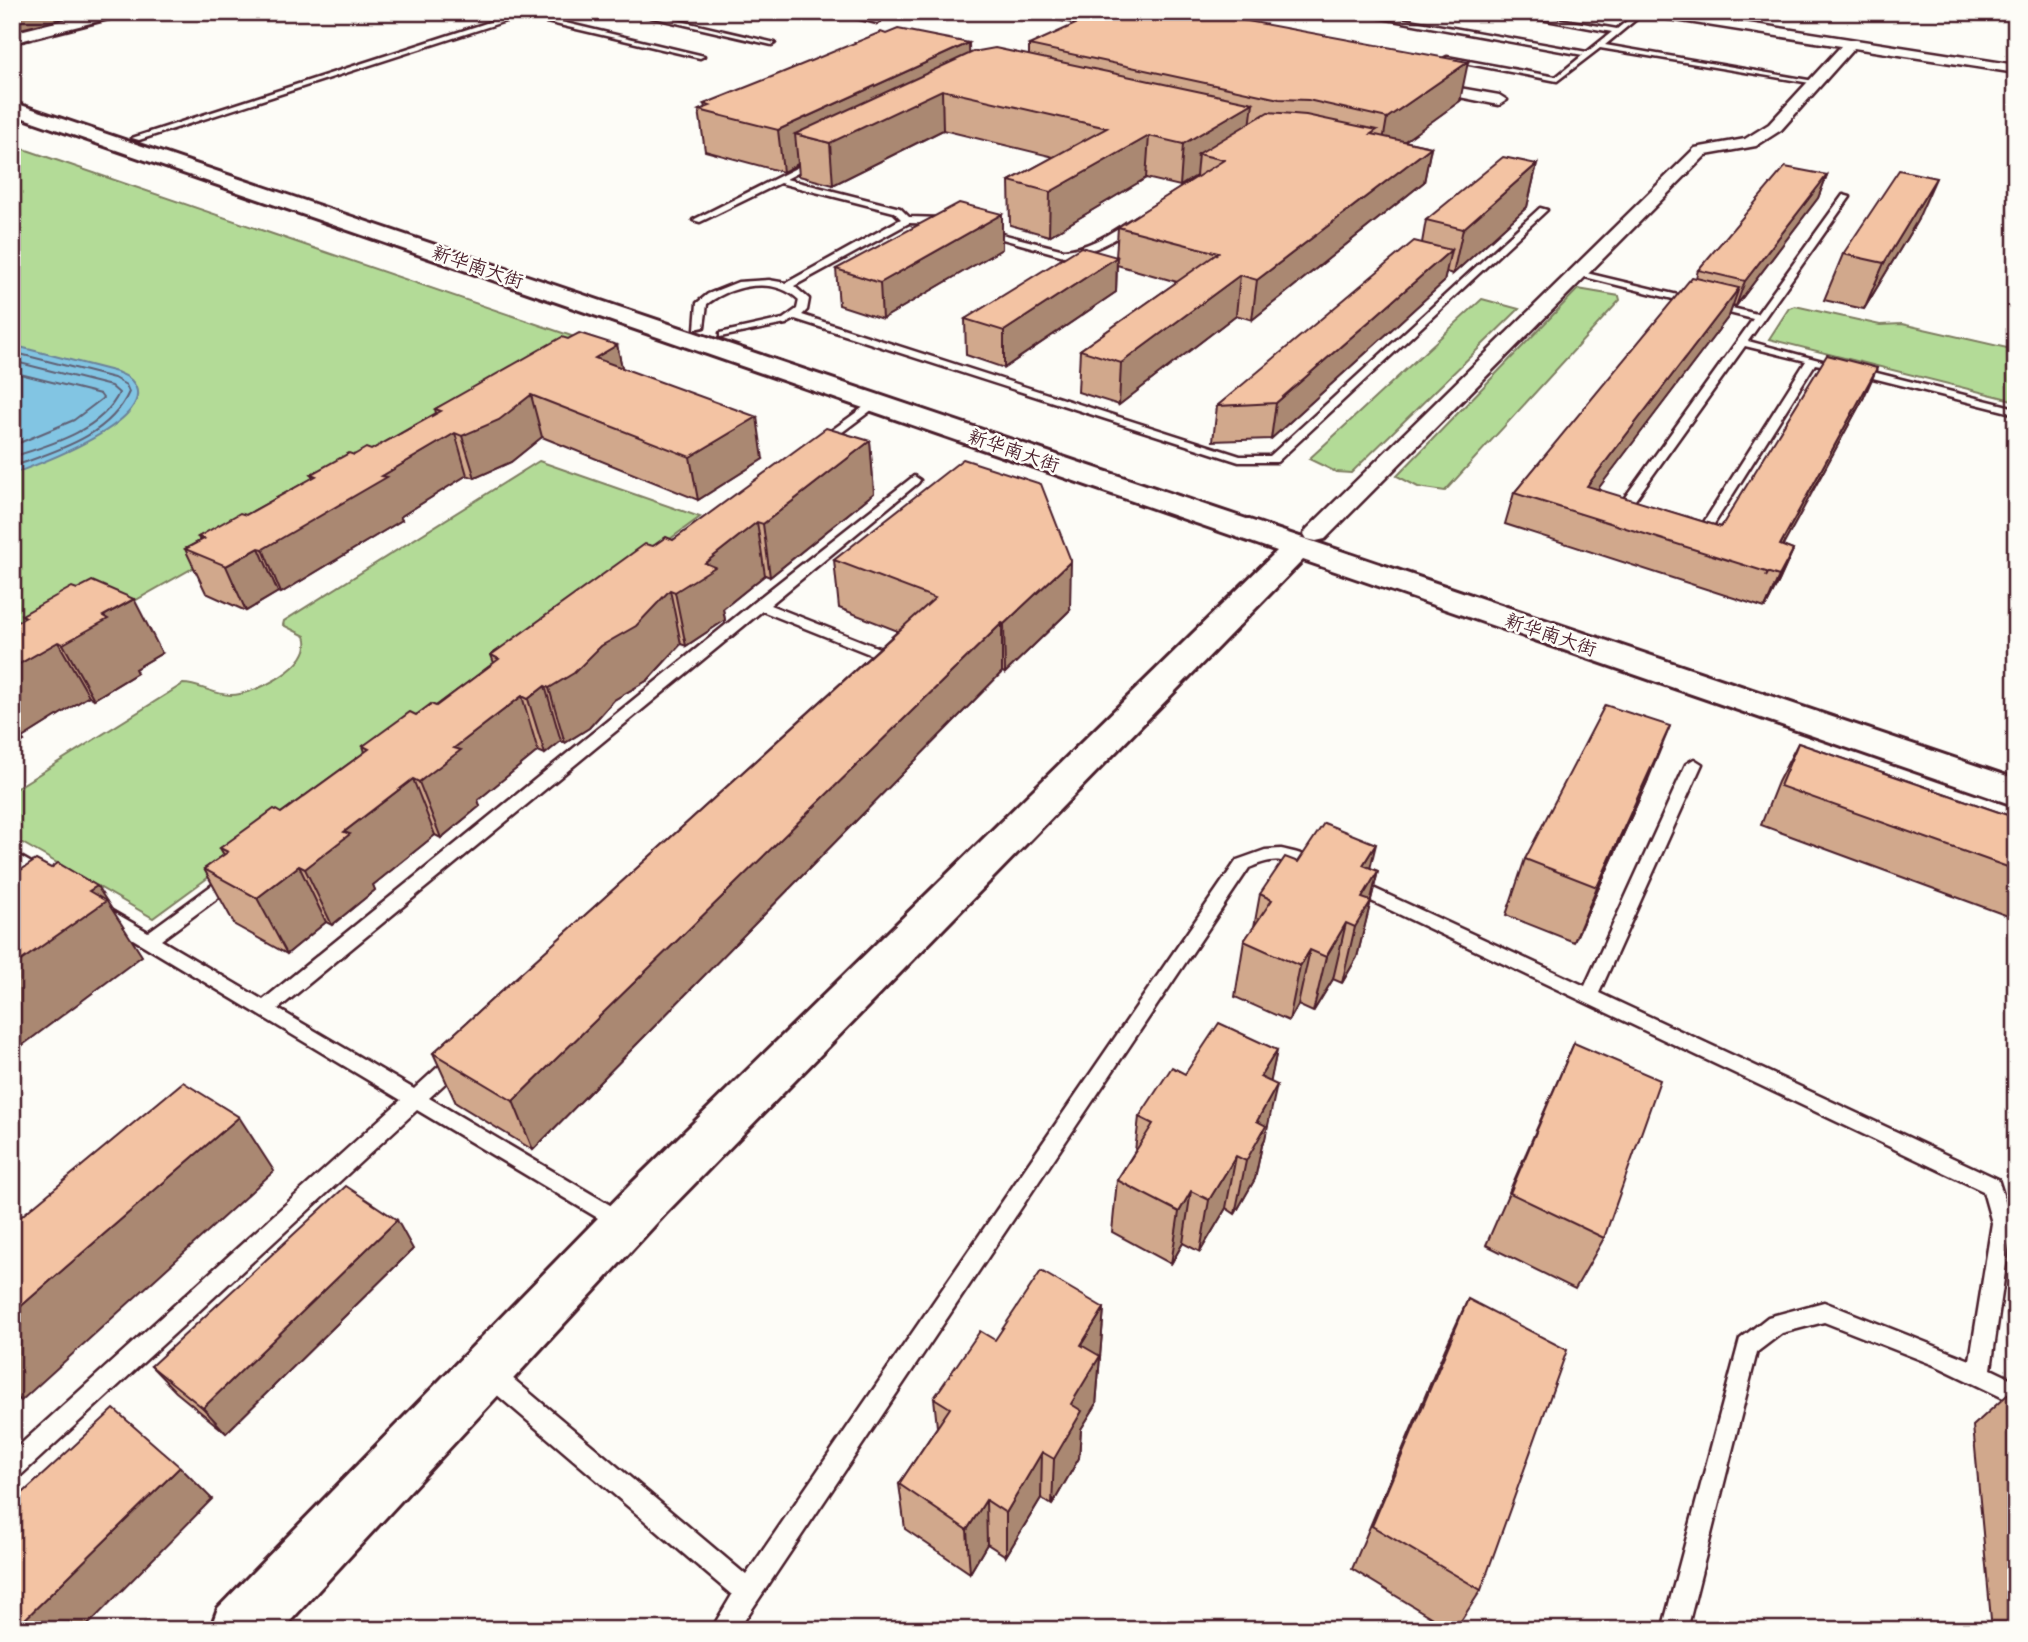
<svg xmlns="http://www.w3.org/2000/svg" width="2028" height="1642" font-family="Itim,'LXGW WenKai TC',sans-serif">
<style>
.green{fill:#b3db97;stroke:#7e7d61;stroke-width:2}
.water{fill:#82c5e3;stroke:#6c8399;stroke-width:2}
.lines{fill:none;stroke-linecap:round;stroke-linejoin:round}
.shore{stroke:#606175;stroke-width:2}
.lane-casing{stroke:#4a1f2b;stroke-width:5}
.street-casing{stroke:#4a1f2b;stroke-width:5}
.secondary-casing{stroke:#4a1f2b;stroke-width:6}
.lane{fill:#fdfcf7;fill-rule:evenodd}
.street{fill:#fdfcf7;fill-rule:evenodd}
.secondary{fill:#fdfcf7;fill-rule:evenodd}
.wall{fill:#d1a88c;stroke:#4a1f2b;stroke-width:2}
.shaded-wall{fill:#aa8872;stroke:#4a1f2b;stroke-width:2}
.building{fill:#f3c3a3;stroke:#4a1f2b;stroke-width:2}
.labels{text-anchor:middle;stroke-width:5;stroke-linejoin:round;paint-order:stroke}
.far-street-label{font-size:19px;fill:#4a1f2b;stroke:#fdfcf7}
</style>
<rect width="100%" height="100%" fill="#fdfcf7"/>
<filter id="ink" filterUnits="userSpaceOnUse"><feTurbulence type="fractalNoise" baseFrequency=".0143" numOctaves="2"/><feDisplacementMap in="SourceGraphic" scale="14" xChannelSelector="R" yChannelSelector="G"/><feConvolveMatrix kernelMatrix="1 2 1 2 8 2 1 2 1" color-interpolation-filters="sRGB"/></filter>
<g filter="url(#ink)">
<g class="green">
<polygon points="12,145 592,343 12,670"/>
<polygon points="1578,289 1619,296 1620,300 1445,491 1418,487 1397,476"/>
<polygon points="1482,299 1519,309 1351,473 1336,472 1309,459"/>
<polygon points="1795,306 1880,325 1902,324 2016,350 2016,401 1769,339 1789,308"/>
<path d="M539,461L700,517L153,918L12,837V791L183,684C199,684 214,695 231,695C254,695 316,665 305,636L283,625L284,621Z"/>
</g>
<path class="water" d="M12,345L117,372C121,374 128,376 131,380C167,418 34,466 12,474Z"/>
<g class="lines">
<g class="shore">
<path d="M12,352L114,378L126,385L129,392C109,437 55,451 12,467"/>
<path d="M12,361L111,386L119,393C101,431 49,445 12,457"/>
<polyline points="12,372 100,394 103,398 74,420 12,446"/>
</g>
<defs>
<g id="lane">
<polygon points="520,12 530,12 528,14 704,56 700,58 521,16 139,140 132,138"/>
<polygon points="629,12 642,12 775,43 772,45"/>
<polygon points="832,12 845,12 880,21 877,23"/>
<polygon points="1349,12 1364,12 1587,52 1612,32 1502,12 1518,12 1617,29 1638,12 1645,12 1605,45 1820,82 1816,84 1600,48 1557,81 1443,59 1447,57 1556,77 1583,55"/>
<path d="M814,159L821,161L786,179L900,208L909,217L944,218L948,221L944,224L909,223L794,286L809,299L807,310L802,315L1240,456H1270L1540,208L1547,210L1277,462H1239L795,319L786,324L720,337V333L783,319L797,309L799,300C775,276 732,285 707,304L704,327L695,329L697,303L708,294L738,282L769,280L786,283L901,219L894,212L780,183L700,222L693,220Z"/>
<polygon points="1843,195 1850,197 1748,341 1826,362 1821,365 1815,364 1704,540 1695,540 1689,536 1697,533 1806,361 1745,346 1630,507 1637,514 1635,517 1627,517 1618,507 1753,319 1573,274 1578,271 1757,314"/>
<path d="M1131,220L1138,222C1118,240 1091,254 1064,256L977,232L982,229L1064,250C1090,248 1110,233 1131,220Z"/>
<polygon points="1853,367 2016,408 2016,414 1849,372 1848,370"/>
<polygon points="872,401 881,403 825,445 817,445 817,441"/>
<polygon points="914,476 920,480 918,483 770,605 889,652 891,655 888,668 878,668 877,657 762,611 278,1009 414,1089 450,1056 457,1053 464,1056 466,1061 464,1066 429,1098 627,1215 630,1221 627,1227 620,1230 613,1227 417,1110 20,1476 12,1479 12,1452 401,1100 98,918 96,914 98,910 110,910 148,932 226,875 238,875 240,879 238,883 161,940 263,1000 754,602"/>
<polygon points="1694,759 1702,764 1599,993 1998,1179 2012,1223 1991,1369 2016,1381 2016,1404 1939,1367 1824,1322 1782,1333 1757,1352 1687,1630 1662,1630 1740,1339 1768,1317 1824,1302 1970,1360 1992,1223 1983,1191 1348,890 1346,886 1348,882 1360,882 1585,986 1686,764"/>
<path d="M1281,849C1295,852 1317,857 1326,869L1324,873C1309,877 1296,863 1281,861C1270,859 1259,864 1249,868L738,1630H711L732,1595L482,1382L479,1374L482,1366L490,1363L498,1366L746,1575L1237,860L1265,850Z"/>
<polygon points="12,852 49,873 51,877 49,881 37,881 12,866"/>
</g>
<g id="street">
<polygon points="1038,12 1065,12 1125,24 1132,28 1125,32 1044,16"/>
<polygon points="1644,12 1677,12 2016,65 2016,73 1854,48 1781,130 1756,146 1706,155 1325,539 1316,541 1307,539 1304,534 1307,529 1695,148 1745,139 1769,124 1841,46 1650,16"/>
<polygon points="1420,81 1499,95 1507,100 1499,105 1415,88 1413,85"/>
</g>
<g id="secondary">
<polygon points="96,12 124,12 122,15 12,43 12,33"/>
<polygon points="12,102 2016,779 2016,806 1303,560 665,1214 282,1630 210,1630 218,1608 631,1184 1277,551 12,114"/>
</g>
</defs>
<use href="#lane" class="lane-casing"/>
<use href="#street" class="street-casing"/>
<use href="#secondary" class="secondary-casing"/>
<use href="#lane" class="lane"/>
<use href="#street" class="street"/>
<use href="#secondary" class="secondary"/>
</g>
<g class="wall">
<polygon points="1029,45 1460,101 1404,141 1431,147 1424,182 1252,320 1236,315 1119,405 1078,392 1080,350 1177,282 1117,265 1116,292 1004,368 966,355 965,319 1116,257 1118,227 1196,178 1196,176 1180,186 1146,178 1049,236 1010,225 1009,181 1054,157 943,130 833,185 799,176 798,164 783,172 705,151 699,110 705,108 704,104 970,54 1029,56"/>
<polygon points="1537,164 1527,207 1453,274 1446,272 1444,282 1271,439 1213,441 1217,406 1422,243 1426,220"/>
<polygon points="1827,175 1818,198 1736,306 1733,305 1729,316 1597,490 1721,527 1864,397 1782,546 1793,550 1779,581 1765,608 1505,524 1514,493 1696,278 1698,270"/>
<polygon points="1917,221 1864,309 1824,300 1843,254"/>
<polygon points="1002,249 882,319 839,305 836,269"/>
<polygon points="568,339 617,345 622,368 763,459 698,500 542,437 511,462 475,478 467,475 400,517 402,520 281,593 278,592 246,611 206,593 185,549 200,541 198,537 246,515 313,478 311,474 354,455 371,450 436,413 435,409"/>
<polygon points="870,441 874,493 770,577 765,575 723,609 725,620 686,646 681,644 648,680 614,700 589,728 565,743 561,741 545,754 538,751 478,800 480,806 441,838 435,835 373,885 375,890 332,925 326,922 287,954 235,925 204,869 224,855 220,848 281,813 365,752 363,746 416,715 436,706 494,663 491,655 653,546 673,540"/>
<polygon points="834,560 1070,610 1005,673 1002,672 533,1150 456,1103 433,1053 898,631 839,608"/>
<polygon points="22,615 162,653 135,669 137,673 94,699 89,696 22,738 24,741 12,748 24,618"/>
<polygon points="1798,743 2016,818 2016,919 1761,825 1778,782"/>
<polygon points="1647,782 1574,942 1506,915 1525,859"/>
<polygon points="1298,862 1370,868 1378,871 1357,957 1342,983 1333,979 1313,1012 1298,1005 1289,1021 1235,997 1244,941 1254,927 1260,894"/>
<polygon points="1574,1043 1604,1238 1575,1289 1486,1245"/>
<polygon points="1277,1050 1270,1082 1265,1139 1262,1145 1255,1179 1235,1214 1226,1208 1200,1252 1183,1243 1171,1264 1112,1232 1117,1180 1135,1151 1139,1117 1185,1074"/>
<polygon points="413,1249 226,1433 176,1392 151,1366"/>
<polygon points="1468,1299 1481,1590 1455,1630 1452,1630 1352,1569 1445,1349"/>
<polygon points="1104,1308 1096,1405 1081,1429 1079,1458 1052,1505 1041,1498 1006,1556 987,1544 970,1573 905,1529 899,1484 937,1427 934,1398 995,1340"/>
<polygon points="2016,1387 2016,1630 1992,1630 1973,1426"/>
</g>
<g class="shaded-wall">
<polygon points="12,12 90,12 12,31"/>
<polygon points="969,43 970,81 942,90 943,130 833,185 830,143 795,134 798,164 783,172 778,130"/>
<polygon points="1468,62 1460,101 1380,159 1387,118"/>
<polygon points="1253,103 1248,143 1198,154 1196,176 1180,186 1183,144"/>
<polygon points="1149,136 1146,178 1049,236 1050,192"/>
<polygon points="1431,147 1424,182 1252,320 1257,280"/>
<polygon points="1537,164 1527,207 1453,274 1463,229"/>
<polygon points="1827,175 1818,198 1736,306 1745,281"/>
<polygon points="1936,178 1917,221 1864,309 1884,263"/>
<polygon points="1002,214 1002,249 882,319 880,283"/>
<polygon points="1451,250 1444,282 1271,439 1276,403"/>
<polygon points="1117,257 1116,292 1004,368 1004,331"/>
<polygon points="1240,275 1236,315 1119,405 1121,363"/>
<polygon points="1739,288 1729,316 1579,514 1587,486"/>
<polygon points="617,345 626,385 595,358"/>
<polygon points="1877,368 1864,397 1766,577 1780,545"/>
<polygon points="531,395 542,437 511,462 475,478 462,436"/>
<polygon points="757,417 763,459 698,500 690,457"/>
<polygon points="455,433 467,475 400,517 402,520 281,593 263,549 382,476"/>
<polygon points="870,441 874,493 770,577 763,524"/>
<polygon points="757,522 765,575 723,609 725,620 686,646 675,592 705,563"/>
<polygon points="259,548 278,592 246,611 226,566"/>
<polygon points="1793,550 1779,581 1765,608 1779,576"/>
<polygon points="1071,561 1070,610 1005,673 1004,624"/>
<polygon points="670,590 681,644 648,680 614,700 589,728 565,743 549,688"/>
<polygon points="134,599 162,653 135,669 137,673 94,699 63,644 103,616"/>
<polygon points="1002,623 1002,672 533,1150 513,1101"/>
<polygon points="58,642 89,696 22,738 24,741 12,748 12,668"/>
<polygon points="545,686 561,741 545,754 528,699"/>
<polygon points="522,696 538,751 478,800 480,806 441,838 419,782 454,748"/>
<polygon points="1670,726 1647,782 1574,942 1597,887"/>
<polygon points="413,779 435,835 373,885 375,890 332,925 305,869 344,832"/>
<polygon points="1376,844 1364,894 1378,871 1370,903 1371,901 1357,957 1342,983 1355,927 1363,865"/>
<polygon points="299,866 326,922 287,954 257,898"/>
<polygon points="97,886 142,956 12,1053 12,967 89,891"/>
<polygon points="1346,923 1333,979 1313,1012 1326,957"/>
<polygon points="1310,950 1298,1005 1289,1021 1300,966"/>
<polygon points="1277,1050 1266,1104 1260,1077"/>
<polygon points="1277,1085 1265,1139 1262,1145 1255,1179 1235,1214 1246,1161 1257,1121"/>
<polygon points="239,1117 274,1171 21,1401 12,1393 12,1314"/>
<polygon points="1236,1156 1226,1208 1200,1252 1209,1200"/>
<polygon points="1191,1191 1183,1243 1171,1264 1179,1212"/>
<polygon points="397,1220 413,1249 226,1433 203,1408"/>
<polygon points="1104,1308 1096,1405 1081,1429 1079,1458 1052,1505 1054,1459 1081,1345"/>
<polygon points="1042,1452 1041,1498 1006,1556 1006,1513"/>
<polygon points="180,1467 212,1499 83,1630 14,1630"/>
<polygon points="986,1500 987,1544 970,1573 967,1530"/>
</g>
<g class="building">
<polygon points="1102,12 1199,12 1468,62 1387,118 1308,100 1279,99 1029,45"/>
<polygon points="898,29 969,43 778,130 699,110 710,106 704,104 774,76 881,32 886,34"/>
<polygon points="995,48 1253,103 1183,144 1149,136 1050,192 1009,181 1107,128 942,90 830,143 795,134 973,52"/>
<polygon points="1268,112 1306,115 1377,130 1371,134 1431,147 1257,280 1240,275 1121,363 1080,350 1218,253 1118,227 1224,160 1198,154"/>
<polygon points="1503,157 1537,164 1463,229 1426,220"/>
<polygon points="1785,167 1827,175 1745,281 1698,270"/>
<polygon points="1899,170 1936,178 1884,263 1843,254"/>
<polygon points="959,203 1002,214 880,283 836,269"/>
<polygon points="1414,241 1451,250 1276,403 1217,406"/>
<polygon points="1081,247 1117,257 1004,331 965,319"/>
<polygon points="1692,277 1739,288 1587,486 1721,527 1827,355 1877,368 1780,545 1793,550 1779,576 1514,493"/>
<polygon points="579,333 617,345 595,358 757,417 690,457 531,395 499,420 462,436 455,433 382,476 387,477 263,549 259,548 226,566 185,549 204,539 198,537 240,513 246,515 316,476 311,474 349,453 354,455 366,448 371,450 441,411 435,409 562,337 568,339"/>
<polygon points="826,428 870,441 763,524 757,522 705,563 715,567 675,592 670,590 636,626 601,646 574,673 549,688 545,686 528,699 522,696 454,748 461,750 419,782 413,779 344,832 350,834 305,869 299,866 257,898 204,869 228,852 220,848 274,809 281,813 369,749 363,746 410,712 416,715 431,704 436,706 499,659 491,655 645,544 653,546 666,537 673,540"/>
<polygon points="963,459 1041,484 1071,561 1004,624 1002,623 513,1101 433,1053 935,598 834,560"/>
<polygon points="92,581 134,599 103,616 108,619 63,644 58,642 12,668 12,625 26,617 22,615 72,587 77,589"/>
<polygon points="1605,705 1670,726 1597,887 1525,859"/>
<polygon points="1798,743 2016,818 2016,870 1780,786"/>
<polygon points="1324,823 1376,844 1363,865 1378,871 1362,898 1371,901 1355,927 1346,923 1326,957 1310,950 1300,966 1244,941 1272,900 1260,894 1285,857 1298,862"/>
<polygon points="36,860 51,868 58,863 97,886 89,891 106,901 12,967 12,876"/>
<polygon points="1219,1023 1277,1050 1260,1077 1277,1085 1257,1121 1266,1126 1246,1161 1236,1156 1209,1200 1191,1191 1179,1212 1117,1180 1153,1124 1139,1117 1172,1067 1185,1074"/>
<polygon points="1574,1043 1660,1080 1604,1238 1510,1193"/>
<polygon points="183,1082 239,1117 12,1314 12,1224"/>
<polygon points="346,1186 397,1220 203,1408 151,1366"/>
<polygon points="1041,1271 1104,1308 1081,1345 1100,1356 1071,1404 1082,1411 1054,1459 1042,1452 1006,1513 986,1500 967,1530 899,1484 950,1408 934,1398 980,1331 995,1340"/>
<polygon points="1468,1299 1567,1350 1481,1590 1372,1526"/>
<polygon points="114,1409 180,1467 14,1630 12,1630 12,1503"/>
</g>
</g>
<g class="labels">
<g class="far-street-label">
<text transform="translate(478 266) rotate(19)" y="7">新华南大街</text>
<text transform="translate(1014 450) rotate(19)" y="7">新华南大街</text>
<text transform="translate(1551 634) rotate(19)" y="7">新华南大街</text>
</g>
</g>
<rect width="2028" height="1642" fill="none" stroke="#fdfcf7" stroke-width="42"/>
<rect x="21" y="21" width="1986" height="1600" fill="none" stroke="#4a1f2b" stroke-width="2.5" filter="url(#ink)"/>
</svg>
